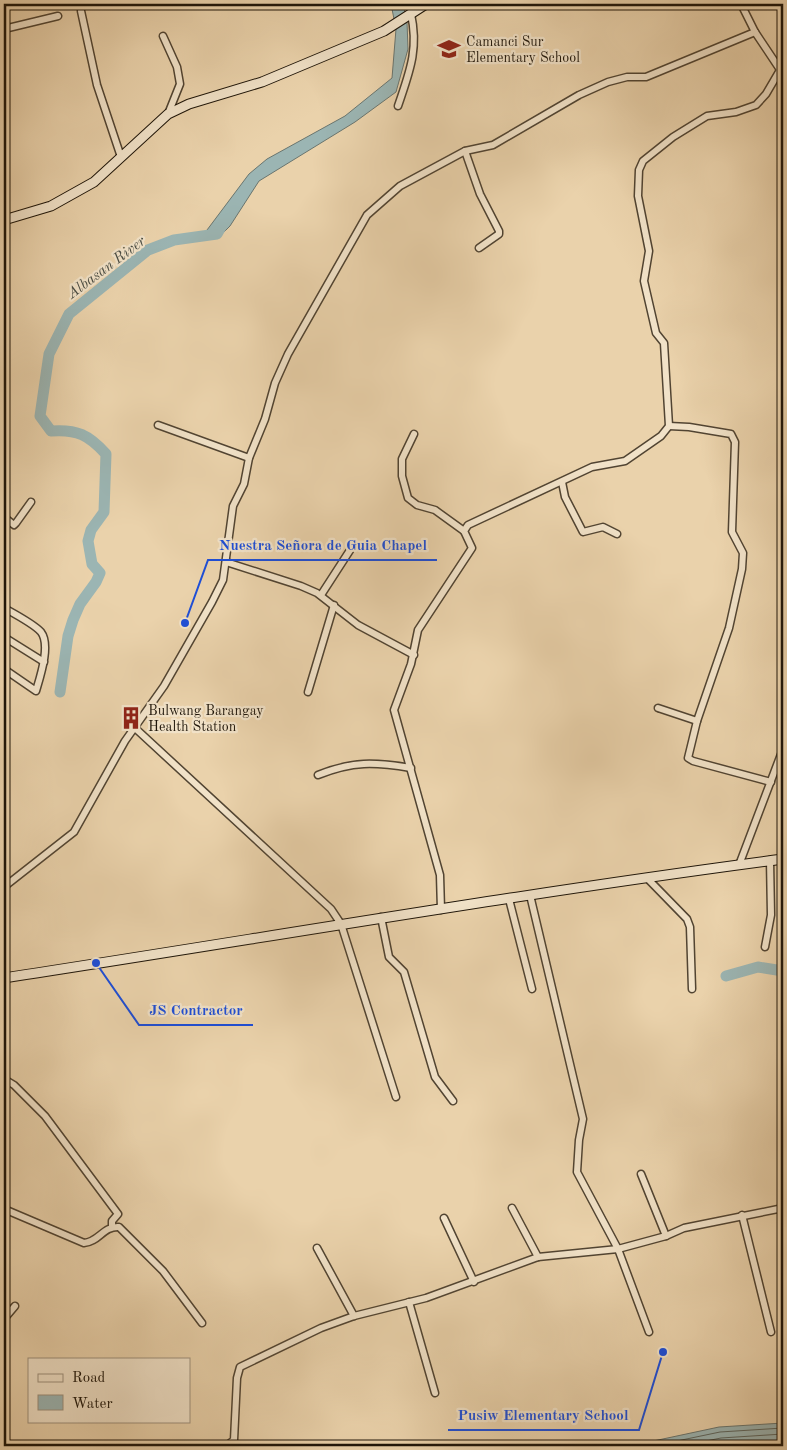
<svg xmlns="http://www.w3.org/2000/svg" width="787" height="1450" font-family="'Old Standard TT',serif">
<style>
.water{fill:#9bb5b3;stroke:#69756f}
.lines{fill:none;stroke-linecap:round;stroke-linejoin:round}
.shore{stroke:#5c655e;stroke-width:1}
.river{stroke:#9bb5b3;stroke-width:11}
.street-casing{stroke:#514432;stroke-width:9}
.secondary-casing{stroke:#1e1509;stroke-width:11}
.street{stroke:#f1e2c8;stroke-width:6}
.secondary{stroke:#f1e2c8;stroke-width:9}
.labels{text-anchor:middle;stroke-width:4.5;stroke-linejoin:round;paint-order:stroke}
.poi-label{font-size:14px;fill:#1e1509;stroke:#f1e2c8;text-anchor:start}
.water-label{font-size:15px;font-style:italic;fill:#4a4d44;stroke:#f1e2c8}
.leader{fill:none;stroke:#1d4ed8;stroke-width:2}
.callout-dot{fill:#1d4ed8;stroke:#f1e2c8;stroke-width:2}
.callout-label{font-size:15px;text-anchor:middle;font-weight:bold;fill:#1d4ed8;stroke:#f1e2c8;stroke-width:4.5;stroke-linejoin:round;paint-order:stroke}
</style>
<rect width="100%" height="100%" fill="#ead2ab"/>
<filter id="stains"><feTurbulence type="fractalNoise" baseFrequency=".004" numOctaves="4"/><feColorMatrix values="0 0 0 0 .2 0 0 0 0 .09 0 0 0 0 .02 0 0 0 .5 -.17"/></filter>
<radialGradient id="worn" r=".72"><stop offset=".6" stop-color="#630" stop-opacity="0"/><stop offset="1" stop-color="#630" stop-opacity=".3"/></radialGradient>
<g class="water">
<polygon points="391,4 403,4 407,22 408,49 396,92 355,122 259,181 230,226 218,238 204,234 249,174 267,159 345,116 392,78 396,29"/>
<polygon points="783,1423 783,1446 630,1446 719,1427"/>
</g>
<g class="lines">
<g class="shore">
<polyline points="653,1446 720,1432 783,1428"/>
<polyline points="681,1446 721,1438 783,1434"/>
<polyline points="719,1446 783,1442"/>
</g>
<g class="river">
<path d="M60,692L68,636L73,620L80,604L96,582L100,573L92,564L88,541L91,530L104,512L106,454C89,435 77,429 51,431L40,416L49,354L69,314L148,250L174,240L217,234L221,227"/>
<polyline points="726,976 758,967 783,971"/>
</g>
<defs>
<g id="street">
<polyline points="741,4 755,32 783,74"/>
<polyline points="81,11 97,85 121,157"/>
<polyline points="4,29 58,16"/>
<polyline points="163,36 177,67 180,84 168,114"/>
<path d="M398,106C409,73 419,50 411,14"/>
<polyline points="465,151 480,194 499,231 499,234 479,248"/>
<polyline points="158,425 249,458"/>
<polyline points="669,426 689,427 731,434 735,442 732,532 743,553 742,569 729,628 697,721 688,758 693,761 771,782"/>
<polyline points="414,434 402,459 402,476 408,498 417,505 435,510 464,531"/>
<polyline points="562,482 565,497 583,532 603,527 617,534"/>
<polyline points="4,517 14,525 16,523 31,502"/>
<polyline points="226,562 301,586 317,593 358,625 414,655"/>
<polyline points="321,595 354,544"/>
<path d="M4,608C13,613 34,624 41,632C51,645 40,677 36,691L4,669"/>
<polyline points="4,637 44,662"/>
<polyline points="308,692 334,605"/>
<polyline points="658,708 697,721"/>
<polyline points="135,728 331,909 341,924 396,1097"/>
<path d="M318,775C353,761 374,762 411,768"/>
<polyline points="739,865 783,749"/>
<polyline points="647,878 687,919 690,927 692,989"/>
<polyline points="4,887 74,832 125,741 164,686 212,602 223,580 233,506 244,484 249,458 265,419 275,383 288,354 367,215 400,186 465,151 493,145 579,95 608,82 627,77 646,77 755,32"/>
<polyline points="530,895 583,1119 579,1140 577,1172 618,1249 649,1332"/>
<polyline points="509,899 532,989"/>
<polyline points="441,910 440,875 394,710 411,664 418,630 472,548 464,531 468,525 592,467 625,461 661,436 669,426 664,343 656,333 644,281 649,251 638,196 639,170 643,161 673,137 707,116 736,112 756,105 766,94 783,65"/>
<polyline points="381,917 389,957 404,972 435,1077 453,1101"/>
<polyline points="765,947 771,915 770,860"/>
<polyline points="4,1079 14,1085 45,1116 118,1214 112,1221 112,1227"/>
<polyline points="641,1174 666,1236"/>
<polyline points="512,1208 538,1257"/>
<path d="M4,1209L84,1243C99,1242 103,1226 119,1227L163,1271L202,1323"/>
<polyline points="742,1215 771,1332"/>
<polyline points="444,1218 474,1282"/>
<polyline points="317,1248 354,1316"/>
<polyline points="409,1302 435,1393"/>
<polyline points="4,1319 15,1306"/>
<polyline points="226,1446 234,1440 237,1378 240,1367 321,1328 354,1316 426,1298 538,1257 618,1249 666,1236 684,1228 783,1208"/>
</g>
<g id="secondary">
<polyline points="4,220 51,206 94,182 168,114 189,104 262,82 384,31 426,4"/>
<path d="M4,978C264,938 523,893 783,859"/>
</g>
</defs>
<use href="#street" class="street-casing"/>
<use href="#secondary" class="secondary-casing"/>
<use href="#street" class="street"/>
<use href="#secondary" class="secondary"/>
</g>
<defs>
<symbol id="school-bare" viewBox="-9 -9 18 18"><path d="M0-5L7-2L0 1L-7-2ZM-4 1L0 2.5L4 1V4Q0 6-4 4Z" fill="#8f2418" stroke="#f1e2c8" stroke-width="2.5" paint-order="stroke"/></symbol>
<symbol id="building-bare" viewBox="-9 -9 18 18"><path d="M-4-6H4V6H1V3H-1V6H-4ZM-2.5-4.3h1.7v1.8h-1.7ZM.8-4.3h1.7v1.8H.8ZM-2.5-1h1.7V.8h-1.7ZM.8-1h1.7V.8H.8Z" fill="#8f2418" stroke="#f1e2c8" stroke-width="2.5" paint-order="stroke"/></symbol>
</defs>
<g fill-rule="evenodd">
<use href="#school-bare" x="433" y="33" width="32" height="32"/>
<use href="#building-bare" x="115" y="702" width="32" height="32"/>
</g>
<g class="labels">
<g class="poi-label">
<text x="466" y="46">Camanci Sur<tspan x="466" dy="16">Elementary School</tspan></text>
<text x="148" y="715">Bulwang Barangay<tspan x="148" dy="16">Health Station</tspan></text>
</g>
<g class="water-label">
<text transform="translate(106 267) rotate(-37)" y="5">Albasan River</text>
</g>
</g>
<path class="leader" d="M185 623L208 560H437M96 963L139 1025H253M663 1352L639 1430H448"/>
<g class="callout-dot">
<circle cx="185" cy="623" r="5"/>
<circle cx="96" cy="963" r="5"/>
<circle cx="663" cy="1352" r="5"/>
</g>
<g class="callout-label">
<text x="323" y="550">Nuestra Señora de Guia Chapel</text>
<text x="196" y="1015">JS Contractor</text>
<text x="543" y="1420">Pusiw Elementary School</text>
</g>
<rect width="787" height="1450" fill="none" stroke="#ead2ab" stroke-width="20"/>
<rect x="5" y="5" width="777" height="1440" fill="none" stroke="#1e1509" stroke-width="2.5"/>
<rect x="10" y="10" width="767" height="1430" fill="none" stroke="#1e1509"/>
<rect x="28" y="1358" width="162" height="65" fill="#f1e2c8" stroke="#9d907c"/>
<rect x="38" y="1374" width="25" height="8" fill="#f1e2c8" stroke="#9d907c"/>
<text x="72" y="1382" font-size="15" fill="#1e1509">Road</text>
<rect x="38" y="1395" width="25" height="15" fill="#9bb5b3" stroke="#9d907c"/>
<text x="72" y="1408" font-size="15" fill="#1e1509">Water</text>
<rect width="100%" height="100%" filter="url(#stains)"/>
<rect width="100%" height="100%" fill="url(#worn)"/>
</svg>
